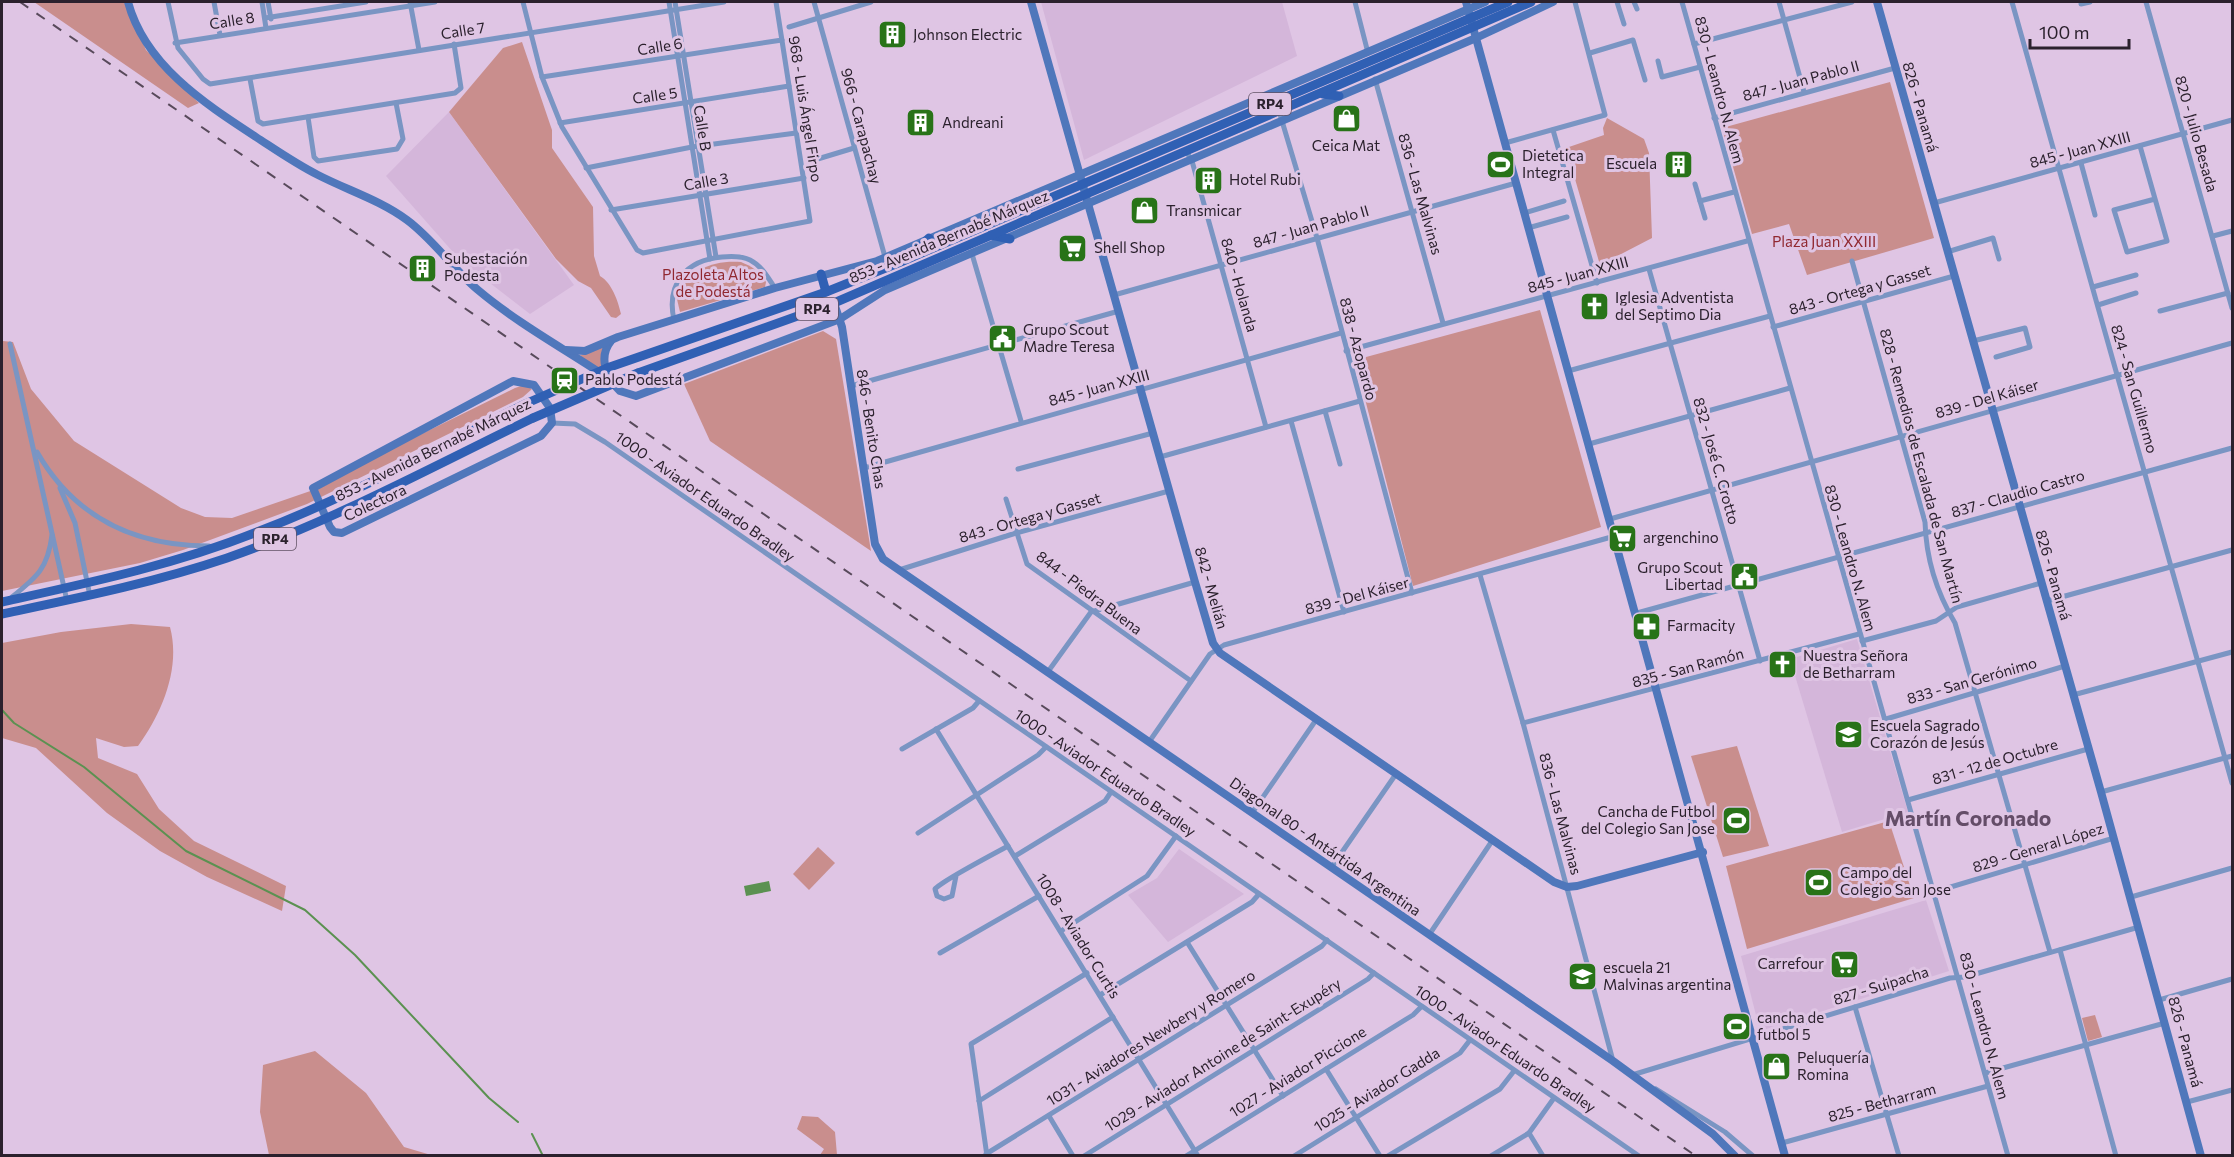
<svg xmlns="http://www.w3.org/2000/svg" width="2234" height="1157" font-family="Commissioner,sans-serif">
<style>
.built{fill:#d4b6da}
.green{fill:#c98e8d}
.water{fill:#5b9151}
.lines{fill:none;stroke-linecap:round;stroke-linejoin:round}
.stream{stroke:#5b9151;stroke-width:2}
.street{stroke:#7a95c3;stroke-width:5}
.secondary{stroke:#4f77bb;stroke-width:8}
.primary{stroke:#3060b4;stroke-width:9}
.rail{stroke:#584a5b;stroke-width:2;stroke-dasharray:10 10;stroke-linecap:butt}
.primary-bridge{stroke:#3060b4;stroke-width:9}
.labels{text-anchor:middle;stroke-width:6;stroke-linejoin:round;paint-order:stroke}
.shield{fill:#dfc5e4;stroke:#615264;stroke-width:1.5}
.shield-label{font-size:14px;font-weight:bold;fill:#2b212d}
.street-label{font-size:15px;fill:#2b212d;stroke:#dfc5e4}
.poi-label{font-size:15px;fill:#2b212d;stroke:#dfc5e4;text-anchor:start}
.park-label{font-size:15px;fill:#902830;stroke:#dfc5e4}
.district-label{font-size:21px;font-weight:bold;fill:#644d68;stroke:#dfc5e4}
</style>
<rect width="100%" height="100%" fill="#dfc5e4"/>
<g class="built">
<polygon points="1041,2 1282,2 1297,56 1084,160"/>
<polygon points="449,112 574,285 530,314 460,260 386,176"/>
<polygon points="1857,639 1908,812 1842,832 1790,659"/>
<polygon points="1179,849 1244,894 1168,942 1128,895 1157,878"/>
<polygon points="1926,900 1949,971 1760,1031 1741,956"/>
</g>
<g class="green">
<polygon points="34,2 124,2 146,50 199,103 188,108"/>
<path d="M522,42L552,130V148L593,207L594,256L600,276C612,283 618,301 621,314L616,318L611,317L591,288L578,281L556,259L449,112L503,48Z"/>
<polygon points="1890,82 1934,238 1807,275 1789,224 1752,234 1722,128"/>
<polygon points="1607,118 1644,139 1649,153 1652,238 1600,265 1566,148 1604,135 1603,128"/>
<path d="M741,262C753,267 759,271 766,282L765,287L680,312L676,295C690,270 712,260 741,262Z"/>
<polygon points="1540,310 1601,527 1413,586 1355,360"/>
<polygon points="823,331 836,339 871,551 710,441 684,384"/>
<polygon points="2,333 3,341 13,342 31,389 74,441 181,508 205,517 232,518 322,487 389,450 515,388 524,385 532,389 523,397 307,504 183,550 140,563 2,591"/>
<polygon points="604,346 603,372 579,356"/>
<path d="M131,624L170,627C181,668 162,713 138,746L124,747L96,738L98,758L137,774L159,809L194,841L286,886L282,911L207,877L160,851L107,813L36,748L2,738V643L61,632Z"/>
<polygon points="1737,746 1769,846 1723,857 1691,756"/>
<polygon points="1889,821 1914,898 1747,949 1726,866"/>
<polygon points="818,847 835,863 809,890 793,874"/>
<polygon points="2095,1015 2102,1037 2088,1041 2082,1018"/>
<polygon points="315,1051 366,1093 404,1147 431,1155 269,1155 260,1112 263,1065"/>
<polygon points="802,1116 818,1117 835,1132 837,1155 820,1155 824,1149 797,1129"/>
</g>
<polygon class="water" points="769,881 771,891 746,896 744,886"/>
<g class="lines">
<g class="stream">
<polyline points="2,710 14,723 84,767 186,851 305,910 355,955 489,1098 518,1122"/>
<polyline points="532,1134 543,1156"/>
</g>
<g class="street">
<polyline points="168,2 178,48 203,79 210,84 724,2"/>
<polyline points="214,2 220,35"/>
<polyline points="262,2 266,28"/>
<polyline points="268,2 271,19"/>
<polyline points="410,2 419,50"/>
<polyline points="523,2 542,77 562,127 637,250 643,253 810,221 776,2"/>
<polyline points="669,2 710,259"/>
<polyline points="675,2 716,257"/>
<polyline points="814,2 885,257"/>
<polyline points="1355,2 1368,53"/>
<polyline points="1617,2 1624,24"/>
<polyline points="1634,2 1637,9"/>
<polyline points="1682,2 2008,1156"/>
<polyline points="1779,2 1804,92"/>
<polyline points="2012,2 2232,783"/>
<polyline points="2146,2 2232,308"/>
<polyline points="2081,4 2090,2"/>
<polyline points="265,18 366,2"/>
<polyline points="789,27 871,2"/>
<polyline points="175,43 435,2"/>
<polyline points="1694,44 1852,2"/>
<polyline points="1590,53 1633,40 1645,80"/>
<polyline points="1658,61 1662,77 1700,67"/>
<polyline points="542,77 782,40"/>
<polyline points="250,79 258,121 263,124 455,93 461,88 454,44"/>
<polyline points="1375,79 1443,323"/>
<polyline points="1279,111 1317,238 1412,593"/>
<polyline points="308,117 314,157 318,161 397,149 403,139 396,103"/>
<polyline points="1714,118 1895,68"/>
<polyline points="560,123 789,86"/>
<polyline points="1553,130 1597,283"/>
<polyline points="1505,143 1605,115 1575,2"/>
<polyline points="2140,146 2167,241 2127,252 2114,210 2155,199"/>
<polyline points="1186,151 1192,161 1266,427"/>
<polyline points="811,161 854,148"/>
<polyline points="2081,163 2095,215"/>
<polyline points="586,168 692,147 796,133"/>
<polyline points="1695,184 1705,218"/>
<polyline points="1700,201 1734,192"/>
<polyline points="1934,203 2232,120"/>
<polyline points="611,210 804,178"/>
<polyline points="1524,213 1564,201"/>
<polyline points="1528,228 1567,217"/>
<polyline points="2213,236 2232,231"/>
<polyline points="1947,252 1993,238 1999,259"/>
<polyline points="972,254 1021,421"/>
<path d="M1852,261L1925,522C1926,557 1937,593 1955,623L2050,952"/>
<polyline points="1649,269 1760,661"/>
<polyline points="2093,287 2136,275"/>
<polyline points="1114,295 1516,183"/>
<polyline points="2098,305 2136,293"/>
<polyline points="2160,311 2228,293"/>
<path d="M674,320C666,284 686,260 722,257C732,256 742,256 750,260C762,266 768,278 775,288"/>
<polyline points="1773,327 1954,276"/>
<polyline points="1973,341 2025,328 2030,347 1996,357"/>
<polyline points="10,344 67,601"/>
<polyline points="1346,351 1747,241"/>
<polyline points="1568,371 1770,316"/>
<polyline points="851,386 1119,311"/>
<polyline points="1325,411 1340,464"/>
<polyline points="1291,421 1344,612"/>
<polyline points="552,423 575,424 605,442 1639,1156"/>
<polyline points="1589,444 1790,388"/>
<path d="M37,452C75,518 135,546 209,546"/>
<polyline points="1160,457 1360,401"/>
<polyline points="864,468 1341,333"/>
<polyline points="1018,469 1153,433"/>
<polyline points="60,488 75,523 90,596"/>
<polyline points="1006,499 1027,564 1191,681"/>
<polyline points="1610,519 2232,343"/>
<polyline points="899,570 1016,533 1169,491"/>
<polyline points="1480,575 1523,723 1613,1061"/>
<path d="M12,597C37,577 48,568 52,535"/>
<polyline points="2047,601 2232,550"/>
<polyline points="1637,613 2232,448"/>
<polyline points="1862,641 1936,621 1957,607 2041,583"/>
<polyline points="1047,673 1091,612 1195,582"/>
<polyline points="2073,695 2232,652"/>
<polyline points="1886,719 2065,666"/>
<polyline points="1523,723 1859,634"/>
<polyline points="936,729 1198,1156"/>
<polyline points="1149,742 1210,654 1224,645 1615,536"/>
<polyline points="902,749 973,708 979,701"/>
<polyline points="2101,792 2232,756"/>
<polyline points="1908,800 2088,749"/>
<polyline points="1252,813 1316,720"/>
<polyline points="918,833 1038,755 1046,747"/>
<polyline points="1015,856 1105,801 1111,792"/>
<polyline points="1331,868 1396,774"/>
<path d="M956,876L952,896L944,899L937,896L935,889C940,882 995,853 1008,846"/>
<polyline points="1934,892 2114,838"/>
<polyline points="2131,897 2232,868"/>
<polyline points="1061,931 1147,876 1176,836"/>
<polyline points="1429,935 1492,841"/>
<polyline points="1187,942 1283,1096"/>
<polyline points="2060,950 2116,1156"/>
<polyline points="940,953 1039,896"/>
<polyline points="1100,995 1252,902 1259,894"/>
<polyline points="2159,1000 2232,979"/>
<polyline points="1855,1007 1899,1156"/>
<polyline points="1326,1069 1380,1156"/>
<polyline points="1985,1073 2165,1023"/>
<polyline points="1632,1075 1950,978 1965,977 2139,927"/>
<polyline points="1656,1089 1725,1132 1753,1156"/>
<polyline points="979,1101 1113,1017"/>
<polyline points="2187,1102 2232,1090"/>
<polyline points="1049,1116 1073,1156"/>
<polyline points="1782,1143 1988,1086"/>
<polyline points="986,1154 1322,946 1327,940"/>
<polyline points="987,1156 971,1044 1087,973"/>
<polyline points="1084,1156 1368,979 1374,973"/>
<polyline points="1186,1156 1413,1015 1421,1007"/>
<polyline points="1294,1156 1460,1053 1470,1040"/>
<polyline points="1388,1156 1500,1089 1514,1071"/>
<polyline points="1491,1156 1529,1133"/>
<polyline points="1543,1156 1529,1133 1554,1098"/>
</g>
<g class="secondary">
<path d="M128,2C145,65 204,103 256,137C276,150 296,164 318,175C347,190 380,200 407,220C434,240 452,268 478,290C516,322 561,347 602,374"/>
<polyline points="1031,2 1195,582 1213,643 1220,653 1554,882 1567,887 1577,886 1703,852"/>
<polyline points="1466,2 1785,1156"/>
<polyline points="1877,2 2101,792 2201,1156"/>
<polyline points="834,303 842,327 875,544 883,559 1613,1061 1713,1134 1735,1156"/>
<path d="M611,341C598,357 606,378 620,391L636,396L840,319L885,290L1476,38L1553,2"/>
<polyline points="566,350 585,351 618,337 775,288 877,261 1485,2"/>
<polygon points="513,381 534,385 550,408 552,423 541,436 342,533 334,532 330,527 313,488"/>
</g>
<g class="primary">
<polyline points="1323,94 1339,96"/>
<polyline points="991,235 1010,239"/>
<polyline points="911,255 929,238"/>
<polyline points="821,274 826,292"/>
<polyline points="607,368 826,292 903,261 1508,2"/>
<polyline points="638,373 834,303 1531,2"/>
<path d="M2,602C88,583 174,565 257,532C349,497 437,448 525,404"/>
<path d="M2,614C78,598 153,583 227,558C333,521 432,467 533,418"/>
</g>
<polyline class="rail" points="20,2 1696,1156"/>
<g class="primary-bridge">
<polyline points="525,404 607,368"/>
<polyline points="533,418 638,373"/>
</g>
</g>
<defs>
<symbol id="building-square" viewBox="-11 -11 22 22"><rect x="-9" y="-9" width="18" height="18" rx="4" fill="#287318" stroke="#dfc5e4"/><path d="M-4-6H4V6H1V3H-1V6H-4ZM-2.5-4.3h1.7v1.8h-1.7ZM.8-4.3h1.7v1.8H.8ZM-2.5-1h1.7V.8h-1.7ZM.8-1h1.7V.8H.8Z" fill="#fff"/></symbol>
<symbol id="shop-square" viewBox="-11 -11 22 22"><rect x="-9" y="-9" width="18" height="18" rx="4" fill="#287318" stroke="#dfc5e4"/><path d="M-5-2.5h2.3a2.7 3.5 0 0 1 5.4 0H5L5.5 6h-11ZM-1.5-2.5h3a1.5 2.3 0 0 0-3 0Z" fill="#fff"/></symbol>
<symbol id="stadium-square" viewBox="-11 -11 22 22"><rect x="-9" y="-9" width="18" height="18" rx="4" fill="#287318" stroke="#dfc5e4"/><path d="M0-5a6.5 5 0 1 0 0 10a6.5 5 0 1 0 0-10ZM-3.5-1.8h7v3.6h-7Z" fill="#fff"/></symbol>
<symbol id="supermarket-square" viewBox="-11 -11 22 22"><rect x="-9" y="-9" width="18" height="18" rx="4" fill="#287318" stroke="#dfc5e4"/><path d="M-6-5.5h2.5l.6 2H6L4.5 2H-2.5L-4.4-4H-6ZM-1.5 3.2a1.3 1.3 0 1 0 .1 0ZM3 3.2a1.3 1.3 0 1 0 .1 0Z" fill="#fff"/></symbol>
<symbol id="church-square" viewBox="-11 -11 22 22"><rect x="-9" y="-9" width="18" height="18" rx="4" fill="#287318" stroke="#dfc5e4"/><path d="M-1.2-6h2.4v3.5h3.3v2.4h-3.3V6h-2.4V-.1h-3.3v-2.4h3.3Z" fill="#fff"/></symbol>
<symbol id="civic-square" viewBox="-11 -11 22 22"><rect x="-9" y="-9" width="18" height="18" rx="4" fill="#287318" stroke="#dfc5e4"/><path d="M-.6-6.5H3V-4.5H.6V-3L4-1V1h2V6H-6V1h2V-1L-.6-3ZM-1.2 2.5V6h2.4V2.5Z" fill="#fff"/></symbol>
<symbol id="station-square" viewBox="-11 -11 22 22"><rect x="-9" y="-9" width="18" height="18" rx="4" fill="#287318" stroke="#dfc5e4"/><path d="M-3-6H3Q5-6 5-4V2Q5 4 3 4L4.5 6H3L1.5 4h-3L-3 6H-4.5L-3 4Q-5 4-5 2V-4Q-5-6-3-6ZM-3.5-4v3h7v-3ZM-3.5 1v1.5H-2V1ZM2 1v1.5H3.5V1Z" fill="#fff"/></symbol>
<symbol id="pharmacy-square" viewBox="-11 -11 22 22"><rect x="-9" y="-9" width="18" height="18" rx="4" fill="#287318" stroke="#dfc5e4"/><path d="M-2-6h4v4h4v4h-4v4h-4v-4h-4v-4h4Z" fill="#fff"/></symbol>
<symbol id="school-square" viewBox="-11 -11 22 22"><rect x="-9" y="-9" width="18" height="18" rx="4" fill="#287318" stroke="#dfc5e4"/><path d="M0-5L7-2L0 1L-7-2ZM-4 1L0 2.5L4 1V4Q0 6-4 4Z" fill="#fff"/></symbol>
</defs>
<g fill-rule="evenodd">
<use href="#building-square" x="876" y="18" width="33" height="33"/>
<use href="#shop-square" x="1330" y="102" width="33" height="33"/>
<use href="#building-square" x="904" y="106" width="33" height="33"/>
<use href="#building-square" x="1662" y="148" width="33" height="33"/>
<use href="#stadium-square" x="1484" y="148" width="33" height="33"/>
<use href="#building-square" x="1192" y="164" width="33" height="33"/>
<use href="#shop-square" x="1128" y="194" width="33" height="33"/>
<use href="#supermarket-square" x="1056" y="232" width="33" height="33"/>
<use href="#building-square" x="406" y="252" width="33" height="33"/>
<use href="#church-square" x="1578" y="290" width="33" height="33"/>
<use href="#civic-square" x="986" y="322" width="33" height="33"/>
<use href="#station-square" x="548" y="364" width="33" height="33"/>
<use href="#supermarket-square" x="1606" y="522" width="33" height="33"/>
<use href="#civic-square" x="1728" y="560" width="33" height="33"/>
<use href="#pharmacy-square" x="1630" y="610" width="33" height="33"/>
<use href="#church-square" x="1766" y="648" width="33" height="33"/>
<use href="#school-square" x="1832" y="718" width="33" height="33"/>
<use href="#stadium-square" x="1720" y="804" width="33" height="33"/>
<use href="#stadium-square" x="1802" y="866" width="33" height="33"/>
<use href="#supermarket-square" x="1828" y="948" width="33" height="33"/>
<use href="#school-square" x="1566" y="960" width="33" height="33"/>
<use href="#stadium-square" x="1720" y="1010" width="33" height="33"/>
<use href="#shop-square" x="1760" y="1050" width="33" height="33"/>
</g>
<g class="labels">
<g class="shield">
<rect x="1249" y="93" width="42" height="22" rx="4.5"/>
<rect x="796" y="298" width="42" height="22" rx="4.5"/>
<rect x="254" y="528" width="42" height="22" rx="4.5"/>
</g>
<g class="shield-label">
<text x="1270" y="109">RP4</text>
<text x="817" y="314">RP4</text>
<text x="275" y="544">RP4</text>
</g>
<g class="street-label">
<text transform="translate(232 21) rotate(-9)" y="5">Calle 8</text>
<text transform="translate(463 31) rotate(-9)" y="5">Calle 7</text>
<text transform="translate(660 47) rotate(-9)" y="5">Calle 6</text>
<text transform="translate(1801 81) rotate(-15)" y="5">847 - Juan Pablo II</text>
<text transform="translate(1719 90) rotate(75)" y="5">830 - Leandro N. Alem</text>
<text transform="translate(655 96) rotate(-8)" y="5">Calle 5</text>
<text transform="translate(1920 107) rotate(74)" y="5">826 - Panamá</text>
<text transform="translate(805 109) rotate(81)" y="5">968 - Luis Ángel Firpo</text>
<text transform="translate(861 126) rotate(75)" y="5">966 - Carapachay</text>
<text transform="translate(702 128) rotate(81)" y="5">Calle B</text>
<text transform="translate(2196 134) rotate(74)" y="5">820 - Julio Besada</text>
<text transform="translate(2080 150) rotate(-15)" y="5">845 - Juan XXIII</text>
<text transform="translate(706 182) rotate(-10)" y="5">Calle 3</text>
<text transform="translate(1420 194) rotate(74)" y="5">836 - Las Malvinas</text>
<text transform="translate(1311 227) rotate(-16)" y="5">847 - Juan Pablo II</text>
<text transform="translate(949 237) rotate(-23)" y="5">853 - Avenida Bernabé Márquez</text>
<text transform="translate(1578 275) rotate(-15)" y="5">845 - Juan XXIII</text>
<text transform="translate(1239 285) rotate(74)" y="5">840 - Holanda</text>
<text transform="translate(1860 290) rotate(-16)" y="5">843 - Ortega y Gasset</text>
<text transform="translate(1358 349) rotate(75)" y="5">838 - Azopardo</text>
<text transform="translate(1099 388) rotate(-15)" y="5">845 - Juan XXIII</text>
<text transform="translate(2134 389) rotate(74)" y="5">824 - San Guillermo</text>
<text transform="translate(1987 399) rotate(-16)" y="5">839 - Del Káiser</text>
<text transform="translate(871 429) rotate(81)" y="5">846 - Benito Chas</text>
<text transform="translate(433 450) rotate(-26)" y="5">853 - Avenida Bernabé Márquez</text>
<text transform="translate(1716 461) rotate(74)" y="5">832 - José C. Crotto</text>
<text transform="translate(1921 466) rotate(75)" y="5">828 - Remedios de Escalada de San Martín</text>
<text transform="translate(2018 494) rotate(-16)" y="5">837 - Claudio Castro</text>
<text transform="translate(705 497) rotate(35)" y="5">1000 - Aviador Eduardo Bradley</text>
<text transform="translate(375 503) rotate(-25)" y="5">Colectora</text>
<text transform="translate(1030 518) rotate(-16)" y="5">843 - Ortega y Gasset</text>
<text transform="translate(1850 558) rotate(74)" y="5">830 - Leandro N. Alem</text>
<text transform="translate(2053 575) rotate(74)" y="5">826 - Panamá</text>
<text transform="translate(1211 588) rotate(74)" y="5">842 - Melián</text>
<text transform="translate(1089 593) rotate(37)" y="5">844 - Piedra Buena</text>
<text transform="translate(1357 596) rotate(-15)" y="5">839 - Del Káiser</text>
<text transform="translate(1688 668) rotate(-15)" y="5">835 - San Ramón</text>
<text transform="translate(1972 681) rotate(-16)" y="5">833 - San Gerónimo</text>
<text transform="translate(1995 762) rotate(-16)" y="5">831 - 12 de Octubre</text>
<text transform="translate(1105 773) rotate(34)" y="5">1000 - Aviador Eduardo Bradley</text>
<text transform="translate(1560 814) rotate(75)" y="5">836 - Las Malvinas</text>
<text transform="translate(1325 847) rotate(35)" y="5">Diagonal 80 - Antártida Argentina</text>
<text transform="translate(2038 848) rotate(-17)" y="5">829 - General López</text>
<text transform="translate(1078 936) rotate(58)" y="5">1008 - Aviador Curtis</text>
<text transform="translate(1881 986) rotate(-17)" y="5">827 - Suipacha</text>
<text transform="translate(1984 1026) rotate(75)" y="5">830 - Leandro N. Alem</text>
<text transform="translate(1151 1038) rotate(-32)" y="5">1031 - Aviadores Newbery y Romero</text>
<text transform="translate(2185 1042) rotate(75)" y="5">826 - Panamá</text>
<text transform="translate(1505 1049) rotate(34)" y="5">1000 - Aviador Eduardo Bradley</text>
<text transform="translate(1223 1055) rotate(-32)" y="5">1029 - Aviador Antoine de Saint-Exupéry</text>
<text transform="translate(1298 1072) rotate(-32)" y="5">1027 - Aviador Piccione</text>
<text transform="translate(1377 1090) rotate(-32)" y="5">1025 - Aviador Gadda</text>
<text transform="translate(1882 1103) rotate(-15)" y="5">825 - Betharram</text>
</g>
<g class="poi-label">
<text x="913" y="40">Johnson Electric</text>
<text x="942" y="128">Andreani</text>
<text x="1346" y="151" text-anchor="middle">Ceica Mat</text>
<text x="1522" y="161">Dietetica<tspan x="1522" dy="17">Integral</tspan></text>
<text x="1657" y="169" text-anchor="end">Escuela</text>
<text x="1229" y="185">Hotel Rubi</text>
<text x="1166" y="216">Transmicar</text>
<text x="1094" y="253">Shell Shop</text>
<text x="444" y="264">Subestación<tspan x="444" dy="17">Podesta</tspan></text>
<text x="1615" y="303">Iglesia Adventista<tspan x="1615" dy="17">del Septimo Dia</tspan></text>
<text x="1023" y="335">Grupo Scout<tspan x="1023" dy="17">Madre Teresa</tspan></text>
<text x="585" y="385">Pablo Podestá</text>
<text x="1643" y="543">argenchino</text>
<text x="1723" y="573" text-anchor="end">Grupo Scout<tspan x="1723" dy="17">Libertad</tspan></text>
<text x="1667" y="631">Farmacity</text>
<text x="1803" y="661">Nuestra Señora<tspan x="1803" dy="17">de Betharram</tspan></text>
<text x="1870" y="731">Escuela Sagrado<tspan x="1870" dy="17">Corazón de Jesús</tspan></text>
<text x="1715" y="817" text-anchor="end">Cancha de Futbol<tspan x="1715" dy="17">del Colegio San Jose</tspan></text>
<text x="1840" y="878">Campo del<tspan x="1840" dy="17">Colegio San Jose</tspan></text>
<text x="1824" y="969" text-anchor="end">Carrefour</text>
<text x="1603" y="973">escuela 21<tspan x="1603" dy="17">Malvinas argentina</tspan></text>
<text x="1757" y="1023">cancha de<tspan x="1757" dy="17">futbol 5</tspan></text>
<text x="1797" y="1063">Peluquería<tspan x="1797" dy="17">Romina</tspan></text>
</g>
<g class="park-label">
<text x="1824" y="247">Plaza Juan XXIII</text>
<text x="713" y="280">Plazoleta Altos<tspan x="713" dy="17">de Podestá</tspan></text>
</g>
<g class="district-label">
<text x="1968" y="826">Martín Coronado</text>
</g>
</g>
<rect width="2234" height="1157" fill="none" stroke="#2b212d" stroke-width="6"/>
<path d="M2030 39v9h99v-9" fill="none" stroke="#2b212d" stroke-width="3"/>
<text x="2039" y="39" font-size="18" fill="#2b212d" stroke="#dfc5e4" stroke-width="4.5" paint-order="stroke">100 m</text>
</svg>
